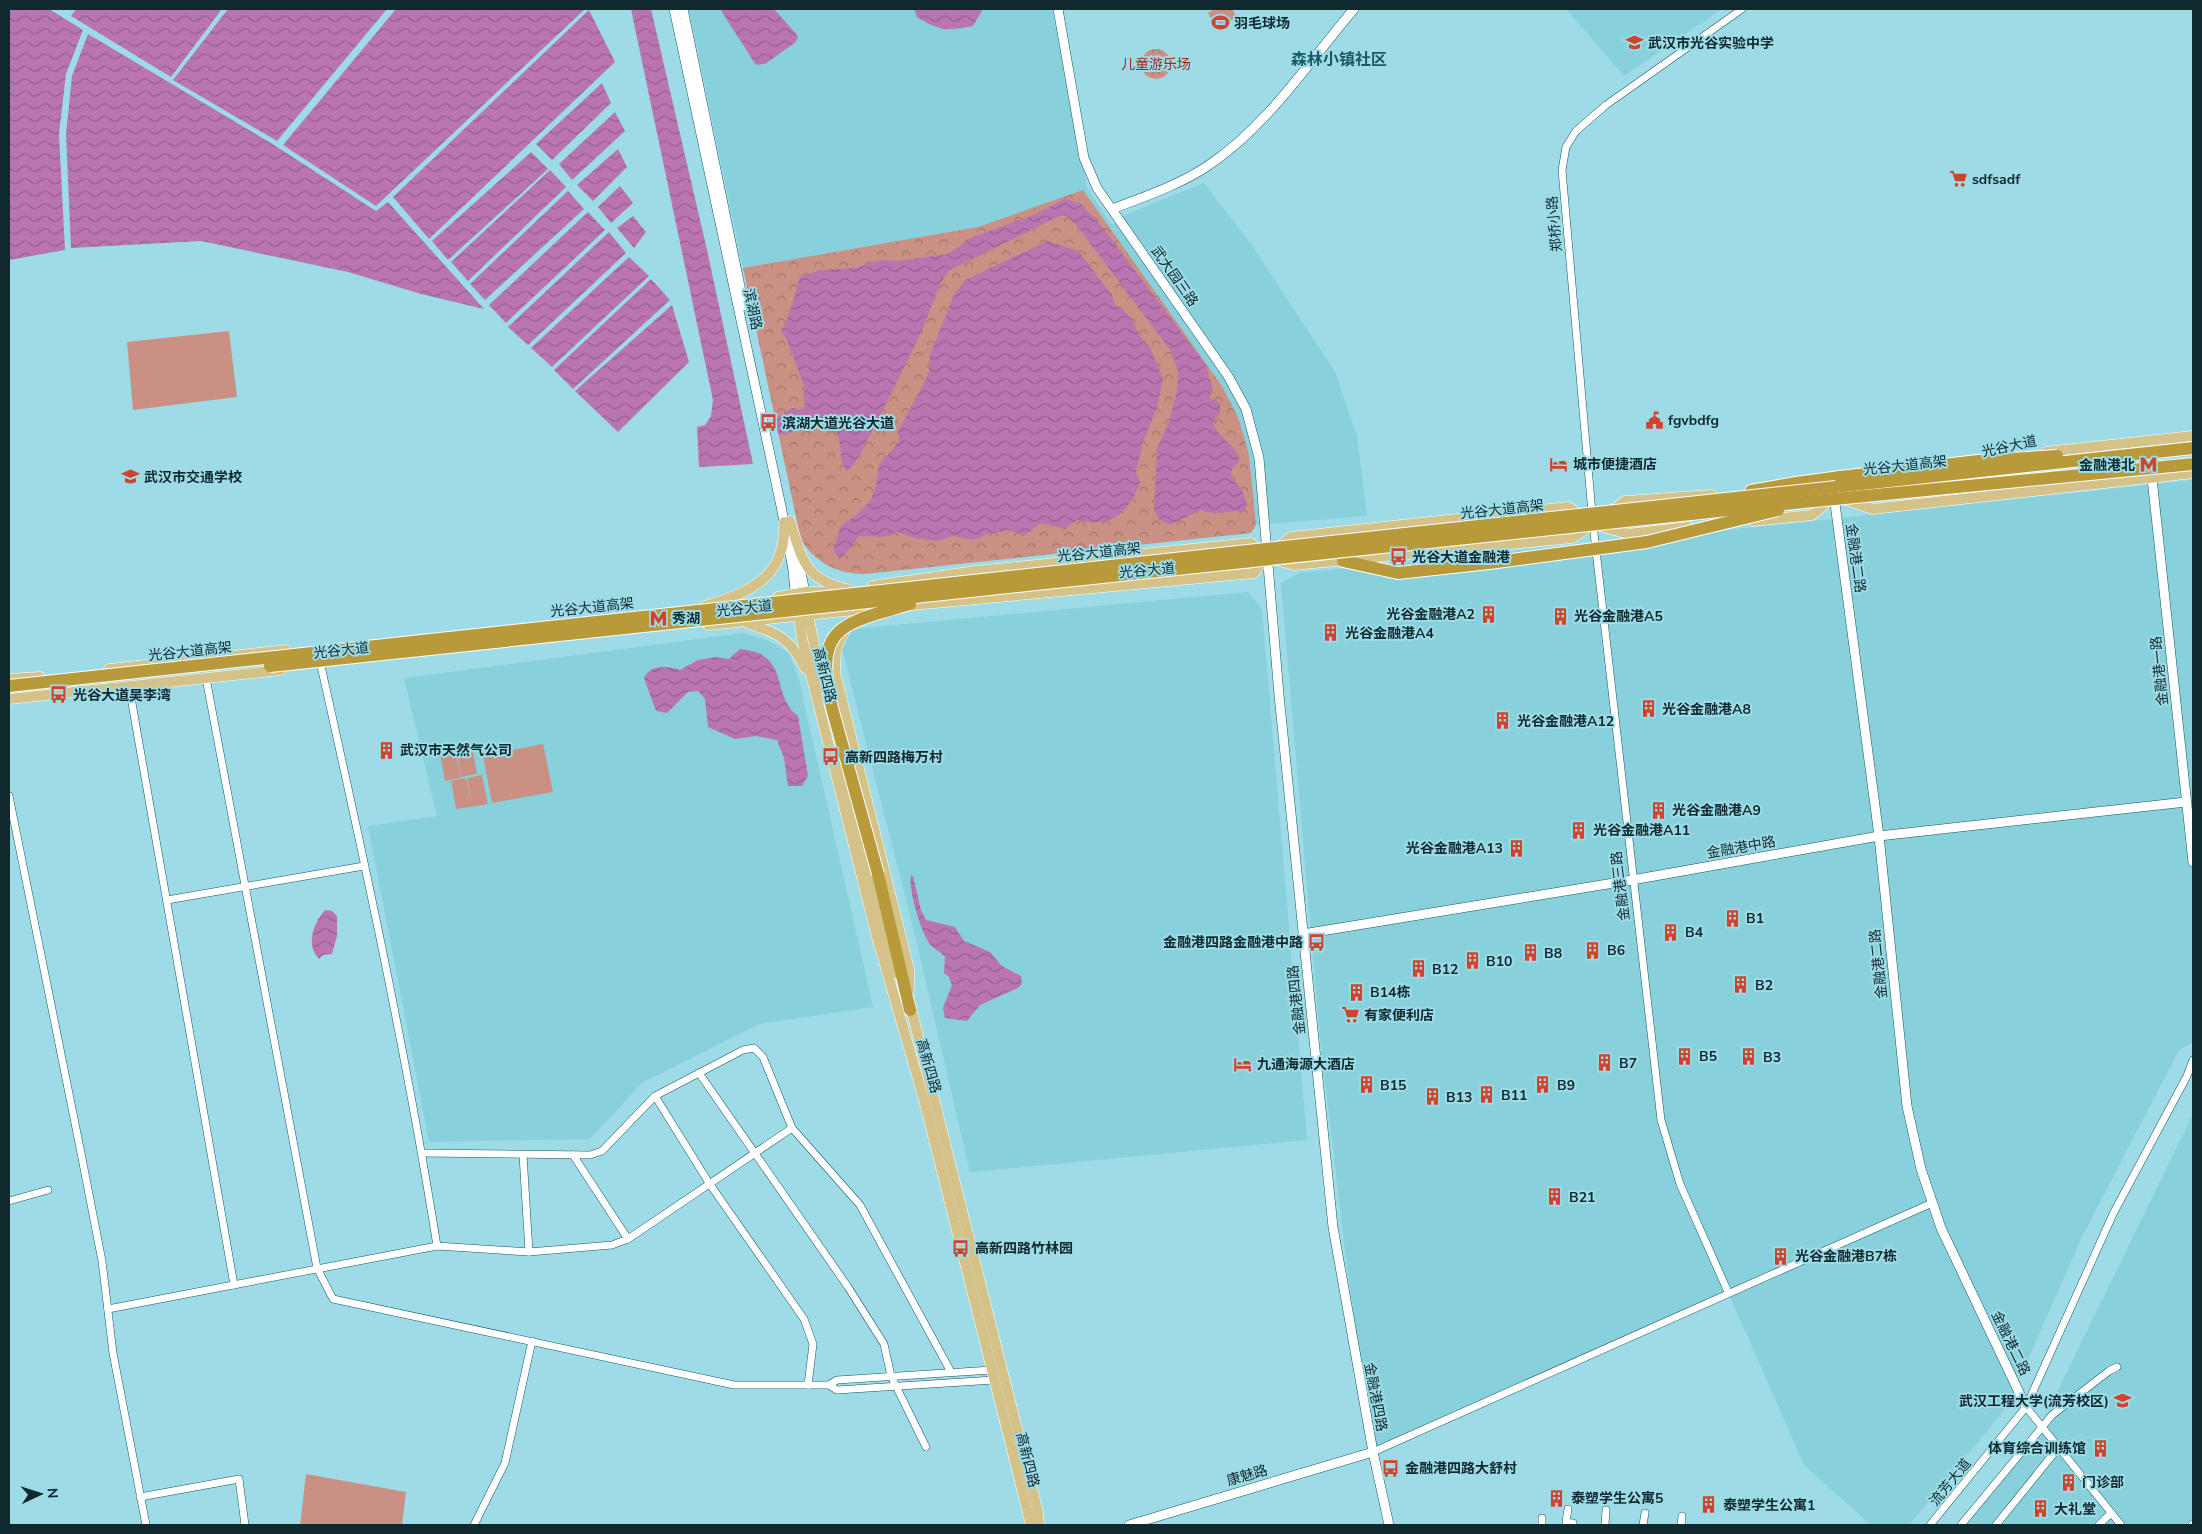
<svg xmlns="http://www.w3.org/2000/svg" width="2202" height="1534" font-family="'Nunito Sans','Noto Sans SC',sans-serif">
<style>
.built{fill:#89d0dd}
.park{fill:url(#park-crowns)}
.pitch{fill:#cb9084}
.water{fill:url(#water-waves)}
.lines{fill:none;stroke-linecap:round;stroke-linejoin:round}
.street-casing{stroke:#155661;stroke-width:8}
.secondary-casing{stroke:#155661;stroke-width:10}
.primary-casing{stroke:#fff;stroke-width:11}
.highway-casing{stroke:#fff;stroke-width:14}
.street{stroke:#fff;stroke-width:7}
.secondary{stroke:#fff;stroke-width:9}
.primary{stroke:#d4c289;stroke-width:10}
.highway{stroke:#b89a3b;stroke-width:12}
.highway-bridge-casing{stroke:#fff;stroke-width:14;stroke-linecap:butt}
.highway-bridge{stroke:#b89a3b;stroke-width:12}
.labels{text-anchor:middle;stroke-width:4;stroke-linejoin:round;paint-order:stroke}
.poi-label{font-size:14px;font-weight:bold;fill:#10292e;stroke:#9ddbe7;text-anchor:start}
.park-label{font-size:14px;fill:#982c1c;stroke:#9ddbe7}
.street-label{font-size:14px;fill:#10292e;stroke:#9ddbe7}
.quarter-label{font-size:16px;font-weight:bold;fill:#1b5a65;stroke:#9ddbe7}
</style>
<defs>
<pattern id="park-crowns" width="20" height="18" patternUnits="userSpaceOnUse" patternTransform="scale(1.25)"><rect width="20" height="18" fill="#cb9084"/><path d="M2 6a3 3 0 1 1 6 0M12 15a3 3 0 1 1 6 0" fill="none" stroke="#a3766c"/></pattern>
<pattern id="water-waves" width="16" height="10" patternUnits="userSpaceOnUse" patternTransform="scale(1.25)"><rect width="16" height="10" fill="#ba75b1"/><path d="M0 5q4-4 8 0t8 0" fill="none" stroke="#966090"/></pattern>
</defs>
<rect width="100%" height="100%" fill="#9ddbe7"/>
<g class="built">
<polygon points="689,9 1052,9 1087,188 1112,225 1127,214 1204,183 1253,247 1335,372 1357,436 1367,516 1256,525 1249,454 1238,417 1222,386 1083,190 978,227 743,268"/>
<polygon points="1566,9 1722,9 1624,76"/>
<polygon points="2193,480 2193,1042 2179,1050 2082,1237 2007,1407 1909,1525 1871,1525 1804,1465 1728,1292 1373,1452 1346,1259 1320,1039 1281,583 1300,573 1784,524"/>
<polygon points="1248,592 1262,609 1307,1140 970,1172 915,936 842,648 851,630 873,627"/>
<polygon points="743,633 767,640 789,653 799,680 873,1007 759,1024 642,1083 590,1139 429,1142 368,826 437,816 404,678"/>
<polygon points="2193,1114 2193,1525 1956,1525 2042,1423"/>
</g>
<g class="park">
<circle cx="1156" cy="64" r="15"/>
<path d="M1083,190L1222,386L1238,417L1249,454L1256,525L1251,533L865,574C837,574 816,563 801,540L743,268L978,227Z"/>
</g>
<g class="pitch">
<polygon points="1215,9 1232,9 1237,17 1217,29 1208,13"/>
<polygon points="229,331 237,397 133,410 127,342"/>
<polygon points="543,744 553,792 492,803 483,756"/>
<polygon points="472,746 477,774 461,777 456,749"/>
<polygon points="455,750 461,778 445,781 440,753"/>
<polygon points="482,775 488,804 456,809 451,781 466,778 471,803 467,778"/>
<polygon points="306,1474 406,1492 402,1525 300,1525"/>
</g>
<g class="water">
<polygon points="9,9 49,9 83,30 66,74 59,134 65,250 9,260"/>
<polygon points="76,9 222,9 171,77 71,16"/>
<polygon points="228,9 387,9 277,141 173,80"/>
<polygon points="396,9 585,9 376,206 283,145"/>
<polygon points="631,9 651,9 707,250 753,464 699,467 697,427 705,425 711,416 713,400"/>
<polygon points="720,9 774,9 798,36 796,42 765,64 756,65"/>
<path d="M914,9H983L973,26C948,31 938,31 917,17Z"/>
<polygon points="589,10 615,62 429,239 393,197"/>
<polygon points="88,34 274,145 376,211 388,202 484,309 421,294 348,272 201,241 71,248 66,134 72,76"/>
<polygon points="602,83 611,103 552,160 536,144"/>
<polygon points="615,112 625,131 572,180 559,164"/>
<polygon points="618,149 627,167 593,201 577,185"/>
<polygon points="531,152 548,169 448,260 432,241"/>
<polygon points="550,170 566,187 468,281 451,262"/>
<polygon points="620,186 633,203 611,223 598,207"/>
<polygon points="568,191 584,209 485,300 470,284"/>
<path d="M1065,199L1080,203L1100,224L1206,365L1213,390L1209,397L1220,404V413L1213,423C1219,439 1235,444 1240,460L1232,469L1231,476L1242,490L1247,505L1243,512C1228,509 1216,517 1201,510L1169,525L1159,519L1154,511L1157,448L1169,422L1177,391L1178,372L1171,351L1077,226L1067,216H1060L950,270L941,282L921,333L878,420L855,463L847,471C838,462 843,445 836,432L831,431L827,423L820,419H813L811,428L779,435L774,420L792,408L800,410L805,406L803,393L805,388L787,340L781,331C791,314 794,296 800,277L821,270L854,268L880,260L899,261L948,254L973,237L1033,215Z"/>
<polygon points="588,212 605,230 506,323 489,305"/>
<polygon points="633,216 646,232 634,248 617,228"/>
<polygon points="609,232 626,253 528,345 508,327"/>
<path d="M1048,241L1078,251L1112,295L1115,305L1124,310L1133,322L1140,336L1150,347L1163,379L1157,408L1143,442L1136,472L1140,483C1127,514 1113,528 1077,520L1065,529L1041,523L1025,535L1008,530L988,534L973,540L953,536L938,541L914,538L897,532L884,537L859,536L848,551L839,558L833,550L841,526L855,516L871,500L876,485L879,465L899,442L898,431L922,387L929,372V357L954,295L965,280Z"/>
<polygon points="629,257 649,276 552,367 531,348"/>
<polygon points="651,279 670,300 573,389 554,370"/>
<polygon points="672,305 689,362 618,432 575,391"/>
<path d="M740,649C791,653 770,695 798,716L808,776L802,786H788L784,758L777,740L756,736L735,739L708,727L705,699L698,691L688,692L667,713L656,711L644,678C651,664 667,666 680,670L698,660L716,657L729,659Z"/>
<path d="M911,875L913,876L921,910L926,920L955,927L964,941L990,952L1002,966L1021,976L1022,984L1018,988L980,1005L967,1021L945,1018L943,1008L952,985L949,977L944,973L945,957C941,952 934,949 930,944C921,933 908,889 911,875Z"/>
<path d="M325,910L332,911L337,916V936L332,954L323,955L319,959C305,944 314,923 325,910Z"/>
</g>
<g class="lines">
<defs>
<g id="street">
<path d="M321,666C364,858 406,1052 437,1246"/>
<polyline points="206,678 317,1268 333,1299 734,1385 829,1385 837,1380 992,1370"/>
<polyline points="129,686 234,1285"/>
<polyline points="9,796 81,1153 102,1261 113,1353 146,1525"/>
<polyline points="167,900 364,866"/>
<polyline points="699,1073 848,1287 884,1344 891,1376 926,1447"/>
<polyline points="655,1096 709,1183 804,1319 813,1344 808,1385"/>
<polyline points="422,1153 590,1155 602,1151 655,1096 743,1050 754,1048 763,1057 792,1128 860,1205 951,1372"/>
<polyline points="523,1155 529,1252"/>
<polyline points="573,1155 628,1239"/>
<polyline points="9,1201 48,1190"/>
<polyline points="1728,1292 1680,1184 1661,1120 1593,524 1562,170 1566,147 1576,131 1606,105 1742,9"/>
<polyline points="108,1309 437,1246 529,1252 612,1245 628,1239 792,1128"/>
<polyline points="829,1385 837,1390 994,1380"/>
<polyline points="2026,1407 2121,1525"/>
<polyline points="1373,1452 1932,1203"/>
<polyline points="140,1497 239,1479 245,1525"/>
<polyline points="1568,1509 1566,1522 1573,1523 1573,1525"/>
<polyline points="474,1525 505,1463 532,1341"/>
<polyline points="1542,1525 1542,1518"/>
<polyline points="1605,1525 1606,1510"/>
<polyline points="1643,1525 1645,1513"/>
<polyline points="1681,1525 1682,1516"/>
<polyline points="1930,1525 2026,1407 2114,1212 2187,1076 2193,1060"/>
<polyline points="1961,1525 2052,1415 2109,1371 2117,1367"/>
<polyline points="1996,1525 2059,1447"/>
<polyline points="2099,1525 2111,1513"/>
<polyline points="2192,1525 2193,1524"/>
</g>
<g id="secondary">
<polyline points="674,9 781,506 793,570 796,601"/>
<polyline points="683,9 744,306"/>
<polyline points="1058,9 1084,158 1097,188 1228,376 1246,409 1259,458 1279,695 1333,1227 1373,1452 1389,1525"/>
<path d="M1112,209C1143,197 1177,186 1206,167C1266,128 1308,63 1354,9"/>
<polyline points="2152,478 2193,862"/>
<polyline points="1834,496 1879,836 1907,1106 1921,1169 1941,1228 2026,1407"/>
<polyline points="796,549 806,597"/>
<polyline points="1303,934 1632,880 1879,836 2186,802"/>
<polyline points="1129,1525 1373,1452"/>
</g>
<g id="primary">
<polyline points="2046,452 2193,436"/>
<polyline points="1610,512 1625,501 1712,495"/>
<path d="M790,521C803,561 804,580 850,590"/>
<polyline points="1753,521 1812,515 1834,496 1873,509 2193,473"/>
<polyline points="1276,560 1294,565 1572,538 1593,524 1628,534 1688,527"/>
<polyline points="872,586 976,571 1251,543 1261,553"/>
<polyline points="778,597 806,592 825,592"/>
<path d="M705,606C751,593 787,576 784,522"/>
<polyline points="902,606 1254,573 1266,557 1291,537 1568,507 1582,516"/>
<polyline points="808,615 824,692"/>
<polyline points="799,616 802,639 877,937 924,1100 1031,1525"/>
<path d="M747,623C778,633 790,638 805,668"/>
<polyline points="708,625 885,607"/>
<path d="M844,633C835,645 835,657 835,672L909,969V990"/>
<polyline points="109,669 286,650"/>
<polyline points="9,679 40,677"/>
<polyline points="9,699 281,670"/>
<polyline points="839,757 896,973"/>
<polyline points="910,1004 1038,1512 1039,1525"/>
</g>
<g id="highway">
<polyline points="1751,491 1796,483 1840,477"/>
<polyline points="1343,561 1398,573 1489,563"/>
<polyline points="878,874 910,1010"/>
</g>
</defs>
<use href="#street" class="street-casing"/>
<use href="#secondary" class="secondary-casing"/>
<use href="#primary" class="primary-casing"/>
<use href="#highway" class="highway-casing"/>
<use href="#street" class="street"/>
<use href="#secondary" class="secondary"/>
<use href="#primary" class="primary"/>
<use href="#highway" class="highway"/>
<defs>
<g id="highway-bridge">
<polyline points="1840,477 1978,461 2057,456"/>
<polyline points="1489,563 1647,542 1778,510"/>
<polyline points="270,666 1804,502 2193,464"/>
<polyline points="9,686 2193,448"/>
<path d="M878,874L832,708C813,626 841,624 910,604"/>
</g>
</defs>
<use href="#highway-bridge" class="highway-bridge-casing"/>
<use href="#highway-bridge" class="highway-bridge"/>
</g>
<defs>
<symbol id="stadium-bare" viewBox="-9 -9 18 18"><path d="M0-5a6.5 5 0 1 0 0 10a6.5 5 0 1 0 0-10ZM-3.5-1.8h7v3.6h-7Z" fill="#d0442e" stroke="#9ddbe7" stroke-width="2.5" paint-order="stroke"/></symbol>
<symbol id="school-bare" viewBox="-9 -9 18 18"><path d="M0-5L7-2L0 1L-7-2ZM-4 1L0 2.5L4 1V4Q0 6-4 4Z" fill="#d0442e" stroke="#9ddbe7" stroke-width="2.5" paint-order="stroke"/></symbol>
<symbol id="supermarket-bare" viewBox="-9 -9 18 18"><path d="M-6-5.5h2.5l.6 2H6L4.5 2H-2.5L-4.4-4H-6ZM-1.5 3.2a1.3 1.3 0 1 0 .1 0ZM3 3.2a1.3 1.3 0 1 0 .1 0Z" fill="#d0442e" stroke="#9ddbe7" stroke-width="2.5" paint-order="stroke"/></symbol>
<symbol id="civic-bare" viewBox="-9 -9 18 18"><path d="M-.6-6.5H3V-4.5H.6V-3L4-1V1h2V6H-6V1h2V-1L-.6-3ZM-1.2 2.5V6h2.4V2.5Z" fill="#d0442e" stroke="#9ddbe7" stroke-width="2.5" paint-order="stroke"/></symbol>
<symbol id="bus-bare" viewBox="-9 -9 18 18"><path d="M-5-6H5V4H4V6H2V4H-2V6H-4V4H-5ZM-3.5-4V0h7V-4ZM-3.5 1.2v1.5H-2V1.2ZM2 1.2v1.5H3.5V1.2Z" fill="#d0442e" stroke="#9ddbe7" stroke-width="2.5" paint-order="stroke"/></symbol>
<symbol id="hotel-bare" viewBox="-9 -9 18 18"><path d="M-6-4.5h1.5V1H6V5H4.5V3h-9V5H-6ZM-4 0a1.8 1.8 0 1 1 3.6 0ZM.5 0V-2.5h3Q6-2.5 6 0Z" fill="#d0442e" stroke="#9ddbe7" stroke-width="2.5" paint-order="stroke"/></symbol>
<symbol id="metro-bare" viewBox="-9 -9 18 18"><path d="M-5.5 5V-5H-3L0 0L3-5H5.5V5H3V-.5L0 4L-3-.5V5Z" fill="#d0442e" stroke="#9ddbe7" stroke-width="2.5" paint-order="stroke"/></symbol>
<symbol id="building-bare" viewBox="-9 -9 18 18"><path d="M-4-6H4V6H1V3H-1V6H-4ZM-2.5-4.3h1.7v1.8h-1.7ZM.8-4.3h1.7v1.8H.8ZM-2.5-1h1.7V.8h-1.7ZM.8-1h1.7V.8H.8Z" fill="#d0442e" stroke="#9ddbe7" stroke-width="2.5" paint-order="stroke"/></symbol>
<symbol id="university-bare" viewBox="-9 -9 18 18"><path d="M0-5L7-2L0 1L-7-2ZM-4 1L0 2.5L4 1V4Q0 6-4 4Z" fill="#d0442e" stroke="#9ddbe7" stroke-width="2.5" paint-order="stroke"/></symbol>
</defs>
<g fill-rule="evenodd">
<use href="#stadium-bare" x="1208" y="10" width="25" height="25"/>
<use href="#school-bare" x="1622" y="30" width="25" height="25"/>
<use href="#supermarket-bare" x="1946" y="166" width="25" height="25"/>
<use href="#civic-bare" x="1642" y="408" width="25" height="25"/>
<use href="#bus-bare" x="756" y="410" width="25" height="25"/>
<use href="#hotel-bare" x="1546" y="452" width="25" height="25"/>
<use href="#metro-bare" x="2136" y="452" width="25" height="25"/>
<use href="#school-bare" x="118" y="464" width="25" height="25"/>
<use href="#bus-bare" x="1386" y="544" width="25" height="25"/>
<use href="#building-bare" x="1476" y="602" width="25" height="25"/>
<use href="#building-bare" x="1548" y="604" width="25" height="25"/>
<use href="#metro-bare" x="646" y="606" width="25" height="25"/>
<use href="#building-bare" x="1318" y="620" width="25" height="25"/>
<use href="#bus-bare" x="46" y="682" width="25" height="25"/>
<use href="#building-bare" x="1636" y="696" width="25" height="25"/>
<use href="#building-bare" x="1490" y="708" width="25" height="25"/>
<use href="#building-bare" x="374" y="738" width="25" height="25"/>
<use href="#bus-bare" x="818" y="744" width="25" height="25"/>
<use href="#building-bare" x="1646" y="798" width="25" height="25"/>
<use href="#building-bare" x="1566" y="818" width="25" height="25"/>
<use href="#building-bare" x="1504" y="836" width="25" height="25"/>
<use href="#building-bare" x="1720" y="906" width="25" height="25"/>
<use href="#building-bare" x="1658" y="920" width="25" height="25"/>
<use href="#bus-bare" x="1304" y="930" width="25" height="25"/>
<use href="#building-bare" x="1580" y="938" width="25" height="25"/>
<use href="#building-bare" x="1518" y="940" width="25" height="25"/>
<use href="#building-bare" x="1460" y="948" width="25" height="25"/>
<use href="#building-bare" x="1406" y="956" width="25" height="25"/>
<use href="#building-bare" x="1728" y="972" width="25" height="25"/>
<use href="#building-bare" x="1344" y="980" width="25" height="25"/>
<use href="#supermarket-bare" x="1338" y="1002" width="25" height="25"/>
<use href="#building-bare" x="1672" y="1044" width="25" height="25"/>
<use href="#building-bare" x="1736" y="1044" width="25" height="25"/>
<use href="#building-bare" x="1592" y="1050" width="25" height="25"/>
<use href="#hotel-bare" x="1230" y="1052" width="25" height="25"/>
<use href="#building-bare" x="1354" y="1072" width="25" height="25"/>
<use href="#building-bare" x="1530" y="1072" width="25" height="25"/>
<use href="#building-bare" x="1474" y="1082" width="25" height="25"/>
<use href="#building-bare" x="1420" y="1084" width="25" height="25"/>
<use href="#building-bare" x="1542" y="1184" width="25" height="25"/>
<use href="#bus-bare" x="948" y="1236" width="25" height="25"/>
<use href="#building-bare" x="1768" y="1244" width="25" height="25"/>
<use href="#university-bare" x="2110" y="1388" width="25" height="25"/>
<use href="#building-bare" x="2088" y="1436" width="25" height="25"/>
<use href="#bus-bare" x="1378" y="1456" width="25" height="25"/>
<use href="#building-bare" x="2056" y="1470" width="25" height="25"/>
<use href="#building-bare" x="1544" y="1486" width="25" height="25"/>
<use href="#building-bare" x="1696" y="1492" width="25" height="25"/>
<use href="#building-bare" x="2028" y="1496" width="25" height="25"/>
</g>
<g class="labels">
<g class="poi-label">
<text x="1234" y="28">羽毛球场</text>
<text x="1648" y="48">武汉市光谷实验中学</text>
<text x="1972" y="184">sdfsadf</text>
<text x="1668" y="425">fgvbdfg</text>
<text x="782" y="428">滨湖大道光谷大道</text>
<text x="1573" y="469">城市便捷酒店</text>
<text x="2135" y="470" text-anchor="end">金融港北</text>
<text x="144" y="482">武汉市交通学校</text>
<text x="1412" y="562">光谷大道金融港</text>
<text x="1475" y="619" text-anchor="end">光谷金融港A2</text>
<text x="1574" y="621">光谷金融港A5</text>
<text x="672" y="623">秀湖</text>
<text x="1345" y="638">光谷金融港A4</text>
<text x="73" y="700">光谷大道吴李湾</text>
<text x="1662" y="714">光谷金融港A8</text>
<text x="1517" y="726">光谷金融港A12</text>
<text x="400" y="755">武汉市天然气公司</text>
<text x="845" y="762">高新四路梅万村</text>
<text x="1672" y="815">光谷金融港A9</text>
<text x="1593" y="835">光谷金融港A11</text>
<text x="1503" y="853" text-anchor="end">光谷金融港A13</text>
<text x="1746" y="923">B1</text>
<text x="1685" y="937">B4</text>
<text x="1303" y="947" text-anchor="end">金融港四路金融港中路</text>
<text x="1607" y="955">B6</text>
<text x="1544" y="958">B8</text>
<text x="1486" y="966">B10</text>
<text x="1432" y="974">B12</text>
<text x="1755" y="990">B2</text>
<text x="1370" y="997">B14栋</text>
<text x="1364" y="1020">有家便利店</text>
<text x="1699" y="1061">B5</text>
<text x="1763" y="1062">B3</text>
<text x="1619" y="1068">B7</text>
<text x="1257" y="1069">九通海源大酒店</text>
<text x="1380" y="1090">B15</text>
<text x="1557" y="1090">B9</text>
<text x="1501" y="1100">B11</text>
<text x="1446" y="1102">B13</text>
<text x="1569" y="1202">B21</text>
<text x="975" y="1253">高新四路竹林园</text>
<text x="1795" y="1261">光谷金融港B7栋</text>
<text x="2109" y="1406" text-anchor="end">武汉工程大学(流芳校区)</text>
<text x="2086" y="1453" text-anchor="end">体育综合训练馆</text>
<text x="1405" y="1473">金融港四路大舒村</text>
<text x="2082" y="1487">门诊部</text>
<text x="1571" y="1503">泰塑学生公寓5</text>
<text x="1723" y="1510">泰塑学生公寓1</text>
<text x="2054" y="1514">大礼堂</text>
</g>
<g class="park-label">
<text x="1156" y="69">儿童游乐场</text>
</g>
<g class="street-label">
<text transform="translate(1554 224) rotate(-95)" y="5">郑桥小路</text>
<text transform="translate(1175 276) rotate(55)" y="5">武大园三路</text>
<text transform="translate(753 309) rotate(78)" y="5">滨湖路</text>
<text transform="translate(2009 446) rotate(-12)" y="5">光谷大道</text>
<text transform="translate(1905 465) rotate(-6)" y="5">光谷大道高架</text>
<text transform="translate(1502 509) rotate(-6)" y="5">光谷大道高架</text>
<text transform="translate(1099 552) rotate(-6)" y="5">光谷大道高架</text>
<text transform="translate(1856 558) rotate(82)" y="5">金融港二路</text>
<text transform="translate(1147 570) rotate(-5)" y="5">光谷大道</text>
<text transform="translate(592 607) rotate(-6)" y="5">光谷大道高架</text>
<text transform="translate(744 608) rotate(-6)" y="5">光谷大道</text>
<text transform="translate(341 650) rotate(-6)" y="5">光谷大道</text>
<text transform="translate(190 651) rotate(-6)" y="5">光谷大道高架</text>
<text transform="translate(2159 671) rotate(-96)" y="5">金融港一路</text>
<text transform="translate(825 675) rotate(76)" y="5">高新四路</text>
<text transform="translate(1741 847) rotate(-10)" y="5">金融港中路</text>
<text transform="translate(1620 886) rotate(-97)" y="5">金融港三路</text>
<text transform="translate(1878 964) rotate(-96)" y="5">金融港二路</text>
<text transform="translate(1296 1000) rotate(-96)" y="5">金融港四路</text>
<text transform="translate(929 1066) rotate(74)" y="5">高新四路</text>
<text transform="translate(2011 1343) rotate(64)" y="5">金融港二路</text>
<text transform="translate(1376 1397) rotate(79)" y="5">金融港四路</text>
<text transform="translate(1028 1460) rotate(76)" y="5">高新四路</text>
<text transform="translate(1247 1475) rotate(-16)" y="5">康魅路</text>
<text transform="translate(1950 1482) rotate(-51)" y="5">流芳大道</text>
</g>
<g class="quarter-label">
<text x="1339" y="65">森林小镇社区</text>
</g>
</g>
<rect width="2202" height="1534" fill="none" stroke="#10292e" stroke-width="20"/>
<g transform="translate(40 1494) rotate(86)" stroke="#9ddbe7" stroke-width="4" paint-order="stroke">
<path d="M0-4L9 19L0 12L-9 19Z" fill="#10292e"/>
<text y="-8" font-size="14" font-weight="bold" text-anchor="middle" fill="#10292e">N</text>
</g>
</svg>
